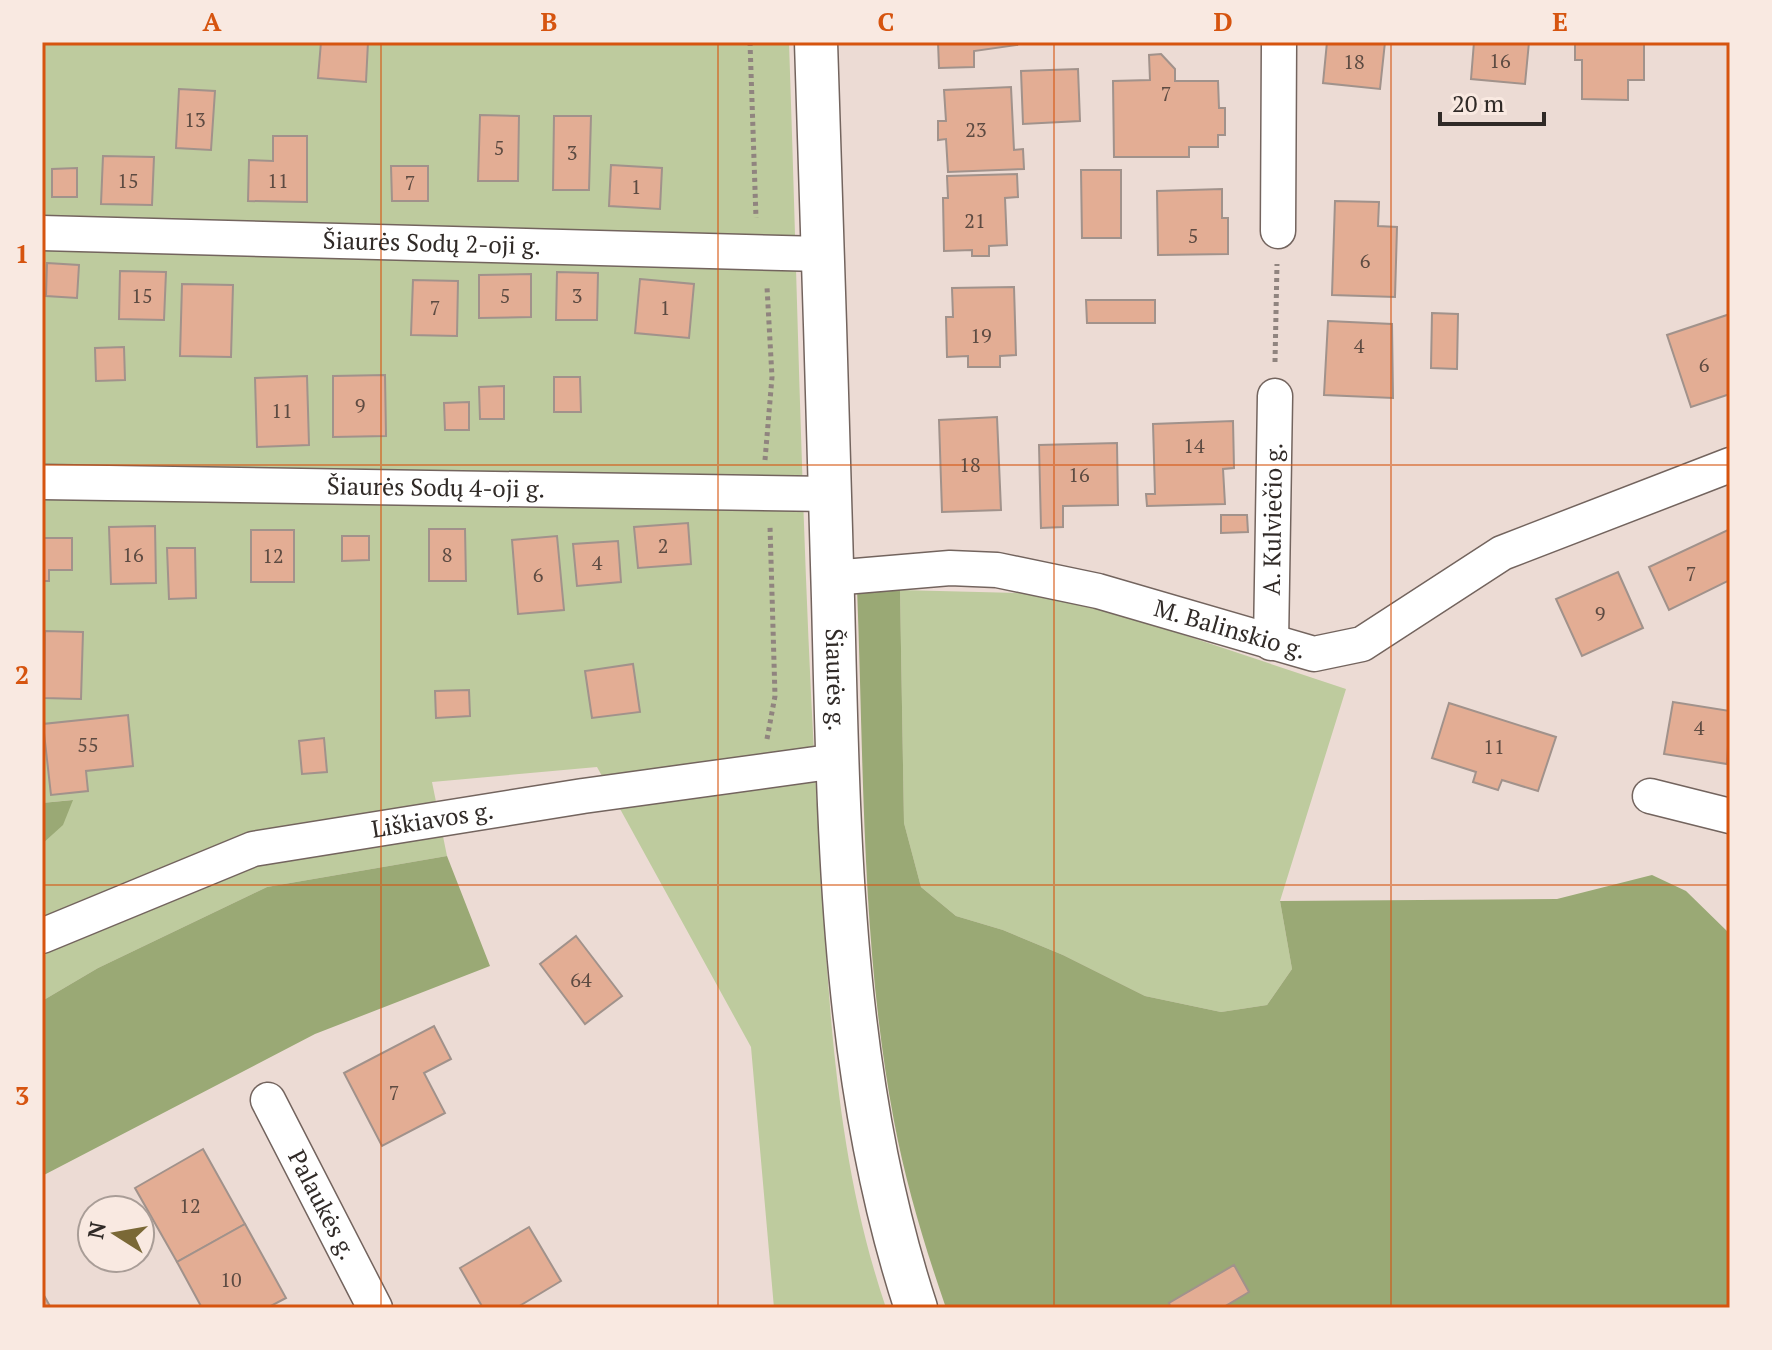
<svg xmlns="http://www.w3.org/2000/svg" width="1772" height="1350" font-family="'PT Serif',serif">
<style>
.green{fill:#becb9e}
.forest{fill:#9aa975}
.building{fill:#e3ad94;stroke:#a1928b;stroke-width:2}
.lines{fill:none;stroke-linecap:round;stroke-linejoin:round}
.minor-casing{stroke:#73645e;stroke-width:37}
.major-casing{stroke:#73645e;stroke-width:45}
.path{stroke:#90847f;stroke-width:5;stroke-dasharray:4 4;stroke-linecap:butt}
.minor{stroke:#fff;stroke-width:34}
.major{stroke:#fff;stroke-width:42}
.grid{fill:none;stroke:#d6540f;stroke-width:2;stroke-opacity:0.55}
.labels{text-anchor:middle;stroke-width:8;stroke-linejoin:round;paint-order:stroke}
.number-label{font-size:20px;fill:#5d4b42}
.street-label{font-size:24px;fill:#302a27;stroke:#f9e9e1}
.neatline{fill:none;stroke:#d6540f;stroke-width:3}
.grid-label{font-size:26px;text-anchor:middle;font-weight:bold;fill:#d6540f}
</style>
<rect width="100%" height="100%" fill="#ecdbd4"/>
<g class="green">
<path d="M42,42H789C798,302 802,562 818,822C828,986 833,1151 886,1308H774L751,1047L597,767L432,782L447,856L267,887L98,968L42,1001V844L72,800L42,803Z"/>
<polygon points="900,590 1061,594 1346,689 1280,901 1292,969 1267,1005 1221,1012 1145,996 1063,955 1003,930 956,916 921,887 904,823"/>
</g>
<g class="forest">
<path d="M857,588L900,590L904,823L921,887L956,916L1003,930L1063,955L1145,996L1221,1012L1267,1005L1292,969L1280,901L1557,899L1652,875L1686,891L1730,934V1308H946C925,1247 906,1185 894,1121C861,947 864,765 857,588Z"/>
<polygon points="73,800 63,825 42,844 42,803"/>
<polygon points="447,856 490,966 315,1034 42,1176 42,1001 98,968 267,887"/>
</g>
<g class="building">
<polygon points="321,42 368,42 366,82 318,78"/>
<polygon points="938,42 1016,42 1017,45 974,51 974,67 939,68"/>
<polygon points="1327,42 1385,42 1380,89 1323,83"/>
<polygon points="1474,42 1529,42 1525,84 1471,79"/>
<polygon points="1575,42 1644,42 1644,80 1628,80 1628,100 1582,99 1582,60 1575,60"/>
<polygon points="1161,54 1175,69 1175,81 1218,81 1219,108 1225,108 1225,135 1218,135 1218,147 1189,147 1189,157 1114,157 1113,81 1150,80 1149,55"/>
<polygon points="1078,69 1080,121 1023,124 1021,71"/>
<polygon points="1011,87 1014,150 1023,149 1024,169 948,172 946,139 938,140 938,121 946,121 944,90"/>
<polygon points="179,89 215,91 211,150 176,148"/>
<polygon points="480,115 519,116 518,181 478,181"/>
<polygon points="554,116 591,116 589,190 553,190"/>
<polygon points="273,136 307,136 307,202 248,201 249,160 273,161"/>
<polygon points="103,156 154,157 152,205 101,204"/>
<polygon points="611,165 662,168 660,209 609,206"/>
<polygon points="391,166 428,166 428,201 392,201"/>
<polygon points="77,168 77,197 52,197 52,169"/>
<polygon points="1081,170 1121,170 1121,238 1082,238"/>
<polygon points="1017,174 1018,197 1005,198 1007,245 989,246 989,256 972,256 972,250 944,251 943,198 948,198 947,176"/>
<polygon points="1222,189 1222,218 1228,218 1228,254 1158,255 1157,191"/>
<polygon points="1335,201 1379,202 1378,226 1397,227 1395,297 1332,295"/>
<polygon points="47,263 79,265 77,298 46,296"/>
<polygon points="120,271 166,272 164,320 119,319"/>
<polygon points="557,272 598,273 597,320 556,320"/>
<polygon points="531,274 531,317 479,318 479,275"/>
<polygon points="640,279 694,284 689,338 635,333"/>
<polygon points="413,280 458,281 457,336 411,335"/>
<polygon points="182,284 233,285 231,357 180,356"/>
<polygon points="1014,287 1016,355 1000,356 1000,367 968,367 968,356 947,357 946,317 953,317 952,288"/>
<polygon points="1086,300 1155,300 1155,323 1087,323"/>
<polygon points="1432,313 1458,314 1457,369 1431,368"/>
<polygon points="1730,314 1730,394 1691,407 1667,335"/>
<polygon points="1328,321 1392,324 1393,398 1324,395"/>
<polygon points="124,347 125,380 96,381 95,348"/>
<polygon points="385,375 386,436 333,437 333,376"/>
<polygon points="307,376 309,445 257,447 255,378"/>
<polygon points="554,377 580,377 581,412 554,412"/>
<polygon points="504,386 504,419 480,419 479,387"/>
<polygon points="469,402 469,430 445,430 444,403"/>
<polygon points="997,417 1001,510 942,512 939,420"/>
<polygon points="1233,421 1234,468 1223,469 1225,504 1147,506 1146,494 1155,494 1153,424"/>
<polygon points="1117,443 1118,505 1063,506 1063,527 1041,528 1039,445"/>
<polygon points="1221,515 1247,515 1248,532 1221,533"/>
<polygon points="688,523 691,564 638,568 634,527"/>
<polygon points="155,526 156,583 111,584 109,527"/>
<polygon points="429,529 465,529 466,581 429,581"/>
<polygon points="1730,529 1730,580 1669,610 1649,567"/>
<rect x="251" y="530" width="43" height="52"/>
<polygon points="342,536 369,536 369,560 342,561"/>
<polygon points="557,536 564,610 518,614 512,540"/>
<polygon points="42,538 72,538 72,570 49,570 49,581 42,581"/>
<polygon points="618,541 621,582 577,586 573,544"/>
<polygon points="167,548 195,548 196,598 169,599"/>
<polygon points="1618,572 1643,628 1582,656 1556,599"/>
<polygon points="45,631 83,632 81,699 44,698"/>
<polygon points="633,664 640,712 592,718 585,671"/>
<polygon points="469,690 470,716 436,718 435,691"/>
<polygon points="1673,702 1730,711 1727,764 1664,754"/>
<polygon points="1449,703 1556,737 1538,791 1502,780 1498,790 1473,782 1476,772 1432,758"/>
<polygon points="128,715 133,766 86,771 88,791 51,795 43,724"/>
<polygon points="324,738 327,772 302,774 299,741"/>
<polygon points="576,936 622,996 585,1024 540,964"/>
<polygon points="434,1026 451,1059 424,1073 445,1113 382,1146 344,1073"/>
<polygon points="203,1149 245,1224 177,1262 135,1188"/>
<polygon points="245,1224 286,1298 267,1308 202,1308 177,1262"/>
<polygon points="529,1227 561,1281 516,1308 483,1308 460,1268"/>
<polygon points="1234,1265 1249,1292 1222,1308 1171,1308 1169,1303"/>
<polygon points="42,1292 51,1308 42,1308"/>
</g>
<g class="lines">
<defs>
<g id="minor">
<polyline points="1278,231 1279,42"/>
<path id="s1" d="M42,233L822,254"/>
<path id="s2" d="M42,482L829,494"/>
<path id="s3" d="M832,578L950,568L997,570L1098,591L1314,654L1362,644L1502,553L1730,465"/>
<path id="s4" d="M1271,643L1275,396"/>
<polyline points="1650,796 1730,816"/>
<path id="s5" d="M42,936L253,849L583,796L837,761"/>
<path id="s6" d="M268,1100L375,1308"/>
</g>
<g id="major">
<path id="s7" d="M816,42C822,228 828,413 833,599C839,836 841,1080 916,1308"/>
</g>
</defs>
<use href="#minor" class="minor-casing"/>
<use href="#major" class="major-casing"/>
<g class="path">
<polyline points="750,42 756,218"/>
<polyline points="1275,362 1277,264"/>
<polyline points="765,460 772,377 767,287"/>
<polyline points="767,739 775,696 770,526"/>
</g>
<use href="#minor" class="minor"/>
<use href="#major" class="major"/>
</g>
<path class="grid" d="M381,42V1308M718,42V1308M1054,42V1308M1391,42V1308M42,465H1730M42,885H1730"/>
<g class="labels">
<g class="number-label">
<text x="1500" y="68">16</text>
<text x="1354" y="69">18</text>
<text x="1166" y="101">7</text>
<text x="195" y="127">13</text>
<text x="976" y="137">23</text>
<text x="499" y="155">5</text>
<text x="572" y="160">3</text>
<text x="128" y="188">15</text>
<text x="278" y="188">11</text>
<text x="410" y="190">7</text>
<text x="636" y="194">1</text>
<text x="975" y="228">21</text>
<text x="1193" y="243">5</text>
<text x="1365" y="268">6</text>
<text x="142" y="303">15</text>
<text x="505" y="303">5</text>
<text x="577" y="303">3</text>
<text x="435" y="315">7</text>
<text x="665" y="315">1</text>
<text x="981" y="343">19</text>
<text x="1359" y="353">4</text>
<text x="1704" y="372">6</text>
<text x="360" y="413">9</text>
<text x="282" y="418">11</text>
<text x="1194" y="453">14</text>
<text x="970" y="472">18</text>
<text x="1079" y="482">16</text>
<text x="663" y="553">2</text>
<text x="133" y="562">16</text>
<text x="447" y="562">8</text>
<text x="273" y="563">12</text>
<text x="597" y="570">4</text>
<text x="1691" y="581">7</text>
<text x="538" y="582">6</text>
<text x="1600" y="621">9</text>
<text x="1699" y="735">4</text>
<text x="88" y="752">55</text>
<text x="1494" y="754">11</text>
<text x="581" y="987">64</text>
<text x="394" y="1100">7</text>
<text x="190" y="1213">12</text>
<text x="231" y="1287">10</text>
</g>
<g class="street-label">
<text dy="8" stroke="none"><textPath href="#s1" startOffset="390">Šiaurės Sodų 2-oji g.</textPath></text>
<text dy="8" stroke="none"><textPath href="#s2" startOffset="394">Šiaurės Sodų 4-oji g.</textPath></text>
<text dy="8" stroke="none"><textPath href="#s4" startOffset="124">A. Kulviečio g.</textPath></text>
<text dy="8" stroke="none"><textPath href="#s3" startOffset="406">M. Balinskio g.</textPath></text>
<text dy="8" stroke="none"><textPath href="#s7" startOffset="638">Šiaurės g.</textPath></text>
<text dy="8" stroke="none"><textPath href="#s5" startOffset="410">Liškiavos g.</textPath></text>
<text dy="8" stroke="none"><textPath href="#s6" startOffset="118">Palaukės g.</textPath></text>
</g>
</g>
<rect width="1772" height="1350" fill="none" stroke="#f9e9e1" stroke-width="88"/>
<g transform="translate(116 1234) rotate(281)"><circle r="38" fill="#f9e9e1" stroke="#a99d97" stroke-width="2"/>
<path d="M0-6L14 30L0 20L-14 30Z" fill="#7a6836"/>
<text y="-12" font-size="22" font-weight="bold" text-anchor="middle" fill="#302a27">N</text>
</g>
<path d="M1440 112v12h104v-12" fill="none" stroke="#302a27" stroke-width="4"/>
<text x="1452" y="112" font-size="24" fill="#302a27" stroke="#f9e9e1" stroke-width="6" paint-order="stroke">20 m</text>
<rect x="44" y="44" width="1684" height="1262" class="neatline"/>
<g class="grid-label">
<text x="212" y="31">A</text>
<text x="549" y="31">B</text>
<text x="886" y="31">C</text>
<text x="1223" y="31">D</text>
<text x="1560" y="31">E</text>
<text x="22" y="263">1</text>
<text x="22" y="684">2</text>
<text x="22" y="1105">3</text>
</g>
</svg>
